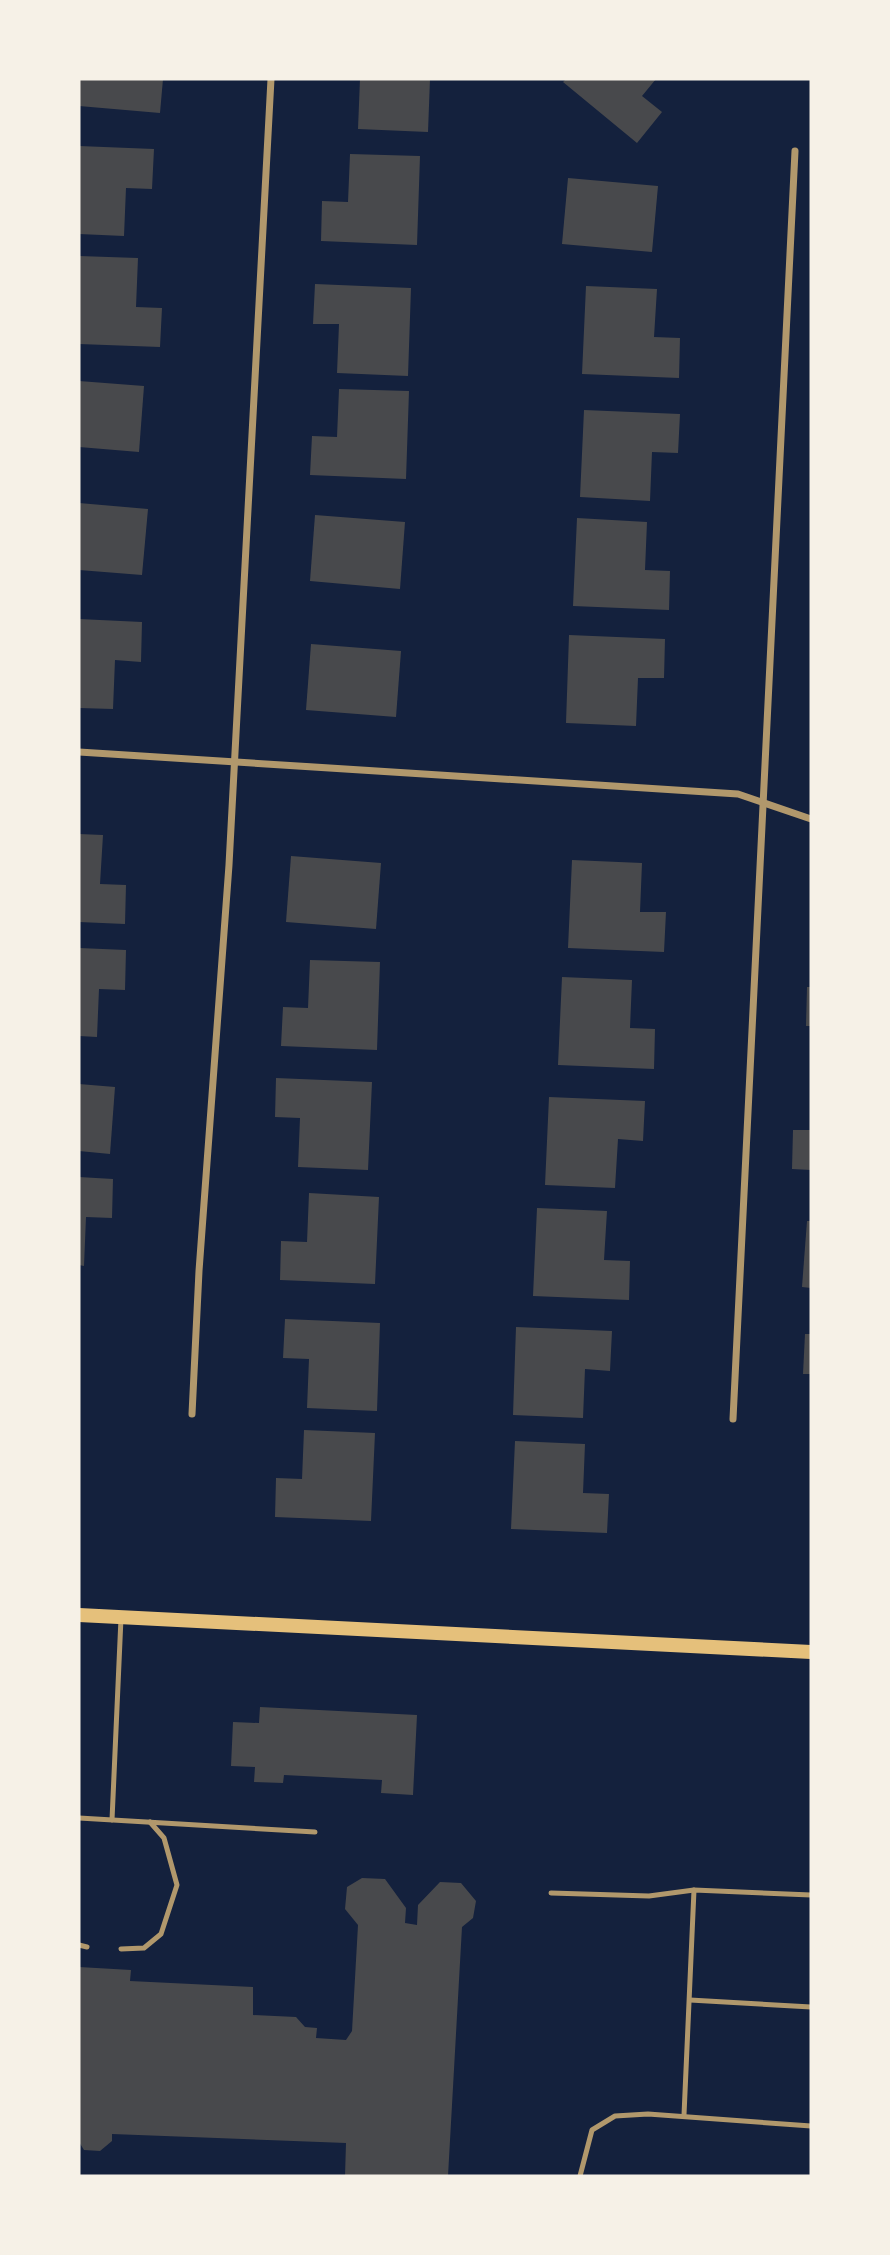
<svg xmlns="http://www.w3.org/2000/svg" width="890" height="2255" font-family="'Sofia Sans Condensed',sans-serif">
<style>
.building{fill:#48494c}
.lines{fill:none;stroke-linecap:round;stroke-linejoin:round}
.service{stroke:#b1986c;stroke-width:5}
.minor{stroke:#b1986c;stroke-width:7}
.secondary{stroke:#e5c07b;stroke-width:14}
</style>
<rect width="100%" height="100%" fill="#14213d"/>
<g class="building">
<polygon points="79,79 163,79 160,113 79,106"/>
<polygon points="360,79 430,79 428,132 358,129"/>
<polygon points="566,79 656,79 642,96 662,112 637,143 563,82"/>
<polygon points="79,146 154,149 152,189 126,188 124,236 79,234"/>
<polygon points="350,154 420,156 417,245 321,241 322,201 348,202"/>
<polygon points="568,178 658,186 652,252 562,244"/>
<polygon points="79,256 138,258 136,307 162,308 160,347 79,344"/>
<polygon points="315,284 411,288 408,376 337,373 339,324 313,324"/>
<polygon points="586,286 657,289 654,337 680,338 679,378 582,374"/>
<polygon points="79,381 144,386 139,452 79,447"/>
<polygon points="339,389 409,391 406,479 310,475 312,436 337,437"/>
<polygon points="584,410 680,414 678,453 652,452 650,501 580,497"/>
<polygon points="79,503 148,509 142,575 79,570"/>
<polygon points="315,515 405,522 400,589 310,581"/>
<polygon points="577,518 647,522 645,570 670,571 669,610 573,606"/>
<polygon points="79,619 142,622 141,662 115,660 113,709 79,708"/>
<polygon points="569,635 665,639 664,678 638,678 636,726 566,723"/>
<polygon points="311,644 401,651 396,717 306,710"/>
<polygon points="79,834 103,835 100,884 126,885 125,924 79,922"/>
<polygon points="291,856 381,863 376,929 286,922"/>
<polygon points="572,860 642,863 640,912 666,912 664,952 568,948"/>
<polygon points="79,948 126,950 125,990 99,989 97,1037 79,1036"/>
<polygon points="310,960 380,962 377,1050 281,1046 283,1007 308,1008"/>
<polygon points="562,977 632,980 630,1028 655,1029 654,1069 558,1065"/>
<polygon points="807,987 811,987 811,1026 806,1026"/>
<polygon points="276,1078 372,1082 368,1170 298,1167 300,1118 275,1117"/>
<polygon points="79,1084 115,1087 110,1154 79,1151"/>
<polygon points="549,1097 645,1101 643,1141 618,1139 615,1188 545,1185"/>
<polygon points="793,1130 811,1130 811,1170 792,1169"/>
<polygon points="79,1177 113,1179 112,1218 86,1217 84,1266 79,1265"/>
<polygon points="309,1193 379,1197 375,1284 280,1280 281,1241 307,1242"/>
<polygon points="537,1208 607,1211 604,1260 630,1261 629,1300 533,1296"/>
<polygon points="807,1221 811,1221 811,1288 802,1287"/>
<polygon points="285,1319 380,1323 377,1411 307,1408 309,1359 283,1358"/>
<polygon points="516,1327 612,1331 610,1371 585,1369 583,1418 513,1415"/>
<polygon points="805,1334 811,1334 811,1374 803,1374"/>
<polygon points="304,1430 375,1433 371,1521 275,1517 276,1478 302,1479"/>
<polygon points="515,1441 585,1444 583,1493 609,1494 607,1533 511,1529"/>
<polygon points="260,1707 417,1715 413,1795 381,1793 382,1780 284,1775 283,1783 254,1782 255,1767 231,1766 233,1722 259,1723"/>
<polygon points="362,1878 385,1879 406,1908 405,1923 417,1925 418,1905 440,1882 461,1883 476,1901 473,1918 462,1927 448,2176 345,2176 346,2143 112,2134 112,2141 100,2151 84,2150 79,2142 79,1967 131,1970 130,1981 253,1987 253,2015 296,2017 305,2027 317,2028 316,2038 346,2040 352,2031 358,1925 345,1909 347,1887"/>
</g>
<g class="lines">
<g class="service">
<polyline points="79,1818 315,1832"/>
<polyline points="112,1820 121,1618"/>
<polyline points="551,1893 649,1896 694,1890 811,1895"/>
<polyline points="79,1945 87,1947"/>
<polyline points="121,1949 144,1948 161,1934 177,1885 164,1838 150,1822"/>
<polyline points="690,2000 811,2007"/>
<polyline points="684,2115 694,1890"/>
<polyline points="580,2176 592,2130 615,2116 648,2114 811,2126"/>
</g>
<g class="minor">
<polyline points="79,752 738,794 811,819"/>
<polyline points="192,1414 199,1271 229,865 271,79"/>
<polyline points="733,1419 795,151"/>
</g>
<polyline class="secondary" points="79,1615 811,1652"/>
</g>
<rect width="890" height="2255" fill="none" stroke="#f6f1e7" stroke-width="161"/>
</svg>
